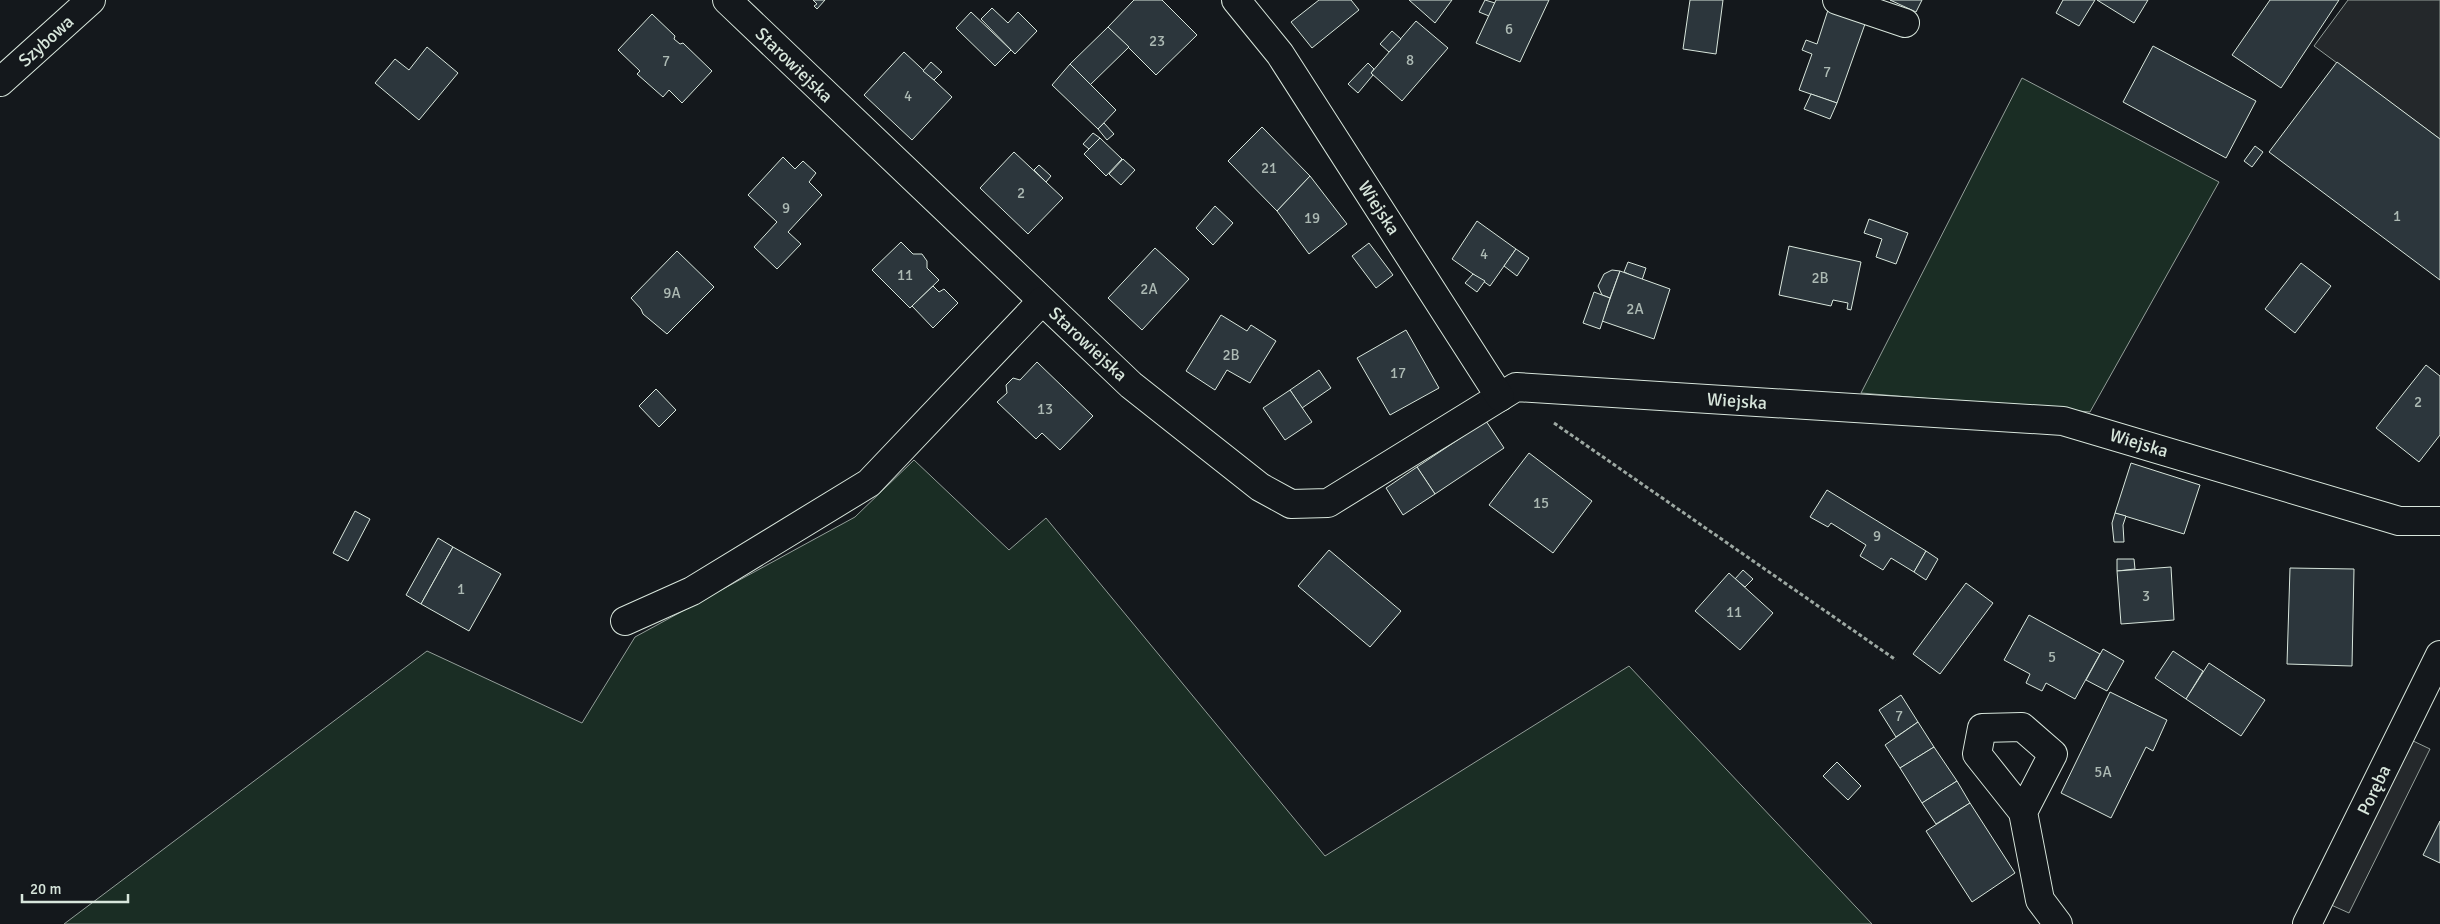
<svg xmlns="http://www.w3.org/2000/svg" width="2440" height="924" font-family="Signika,sans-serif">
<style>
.green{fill:#1a2d24;stroke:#939e99}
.parking{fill:#24282b;stroke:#939e99}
.building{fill:#2c363c;stroke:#d8e6dc}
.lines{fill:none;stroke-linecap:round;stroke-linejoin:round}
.minor-casing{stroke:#d8e6dc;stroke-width:30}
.path{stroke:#9da8a2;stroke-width:3;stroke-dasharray:4 2.5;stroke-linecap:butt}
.minor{stroke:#14181c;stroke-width:28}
.labels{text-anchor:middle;stroke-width:4;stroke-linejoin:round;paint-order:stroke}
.number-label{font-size:15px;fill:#adbab4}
.street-label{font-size:18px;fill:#d8e6dc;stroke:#14181c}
</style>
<rect width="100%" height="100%" fill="#14181c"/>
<g class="green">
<polygon points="2022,78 2219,182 2090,412 1861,393"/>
<polygon points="914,460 1009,550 1046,518 1325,856 1629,666 1872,924 64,924 427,651 582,723 635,637 855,517"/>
</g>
<g class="parking">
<polygon points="2348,0 2440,0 2440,139 2314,46"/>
<polygon points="2409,739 2430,749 2349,913 2329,904"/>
</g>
<g class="building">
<polygon points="813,0 825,0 817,9 814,6 817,4"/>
<polygon points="1134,0 1162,0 1197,35 1156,75 1108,27"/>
<polygon points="1319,0 1351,0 1359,10 1312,48 1291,22"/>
<polygon points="1409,0 1452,0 1435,23"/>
<polygon points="1485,0 1495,3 1489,16 1479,12"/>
<polygon points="1496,0 1549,0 1520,62 1476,43"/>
<polygon points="1690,0 1723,0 1716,54 1683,49"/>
<polygon points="1890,0 1922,0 1916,12"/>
<polygon points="2063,0 2095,0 2079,26 2056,13"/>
<polygon points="2097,0 2148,0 2134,23"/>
<polygon points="2270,0 2339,0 2281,88 2232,55"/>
<polygon points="992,8 1008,23 1018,12 1037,31 1015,54 981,19"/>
<polygon points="1828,10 1865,24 1837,103 1799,90 1812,54 1802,50 1806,40 1817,44"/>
<polygon points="971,12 1011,50 995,66 956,28"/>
<polygon points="652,14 675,36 674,39 680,44 683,43 712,71 682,103 669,90 663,97 637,74 640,71 618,50"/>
<polygon points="1416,21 1448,48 1402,101 1371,73"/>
<polygon points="1108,27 1129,47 1090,85 1070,64"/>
<polygon points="1392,31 1401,39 1389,52 1380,44"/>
<polygon points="2153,46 2256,101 2226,158 2123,102"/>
<polygon points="427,47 458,73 419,120 375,83 395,59 409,70"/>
<polygon points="904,52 952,97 912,140 864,95"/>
<polygon points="931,62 942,72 934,80 923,71"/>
<polygon points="2337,62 2440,139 2440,280 2269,152"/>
<polygon points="1368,63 1374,69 1371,73 1373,75 1358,93 1348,84"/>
<polygon points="1070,64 1116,110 1098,129 1052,85"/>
<polygon points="1811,94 1837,103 1830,119 1804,109"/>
<polygon points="1104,123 1114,134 1107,140 1098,129"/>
<polygon points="1262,127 1310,176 1277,211 1228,161"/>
<polygon points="1093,133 1100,138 1089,149 1083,144"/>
<polygon points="1100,138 1122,159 1106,176 1084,154"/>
<polygon points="2255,146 2263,152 2252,167 2244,161"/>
<polygon points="1014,152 1063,198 1028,234 980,188"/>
<polygon points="783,157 795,169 803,161 816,173 809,182 822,195 788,232 801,244 777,269 754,247 777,222 748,195"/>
<polygon points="1123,159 1135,170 1121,185 1109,174"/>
<polygon points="1039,165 1051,176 1046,182 1034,170"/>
<polygon points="1310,176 1347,224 1309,254 1277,211"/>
<polygon points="1215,206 1233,223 1213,245 1196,228"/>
<polygon points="1869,219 1908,233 1896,264 1876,257 1882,239 1864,233"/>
<polygon points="1477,221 1516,249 1490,286 1452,259"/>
<polygon points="901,242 913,254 922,254 927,261 927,268 939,280 910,308 872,270"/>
<polygon points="1369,243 1393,275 1376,288 1352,256"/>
<polygon points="1789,246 1861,262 1851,310 1847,309 1848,303 1833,300 1831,306 1779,295"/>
<polygon points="1155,248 1189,279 1142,330 1108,298"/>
<polygon points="1516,249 1529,258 1517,276 1504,266"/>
<polygon points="677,251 714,287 667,334 643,314 641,309 631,298"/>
<polygon points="1628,262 1646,268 1642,280 1624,272"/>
<polygon points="2301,263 2331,286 2295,333 2265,309"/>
<polygon points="1612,270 1620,271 1610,298 1602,295 1598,286 1604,274"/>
<polygon points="1620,271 1670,289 1654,339 1602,321"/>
<polygon points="1473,274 1485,281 1477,292 1465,283"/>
<polygon points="933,286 939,292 944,289 958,303 933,328 912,306"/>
<polygon points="1594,292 1610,298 1600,329 1583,323"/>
<polygon points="1221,315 1247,331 1251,325 1276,341 1250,383 1227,370 1215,390 1186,371"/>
<polygon points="1406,330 1439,388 1390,415 1357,358"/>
<polygon points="1037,362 1093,416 1060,450 1042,433 1036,439 997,402 1007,393 1006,385 1013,378 1020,380"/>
<polygon points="2426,365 2440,376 2440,435 2419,462 2376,428"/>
<polygon points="1319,370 1331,388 1302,408 1290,390"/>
<polygon points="656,389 676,410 659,427 639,406"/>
<polygon points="1290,390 1312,422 1285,440 1263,408"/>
<polygon points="1486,421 1504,448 1435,494 1417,467"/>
<polygon points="1529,453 1592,501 1553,553 1489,505"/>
<polygon points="2131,463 2200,485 2184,534 2115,513"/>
<polygon points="1417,467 1435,494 1403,515 1386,488"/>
<polygon points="1827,490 1926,551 1914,572 1891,558 1883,570 1860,556 1866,545 1831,523 1828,527 1810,517"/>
<polygon points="355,511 370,519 348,561 333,553"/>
<polygon points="2115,513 2126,516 2123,525 2124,542 2114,542 2112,523"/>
<polygon points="438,538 453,547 421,604 406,595"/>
<polygon points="453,547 501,574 469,631 421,604"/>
<polygon points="1329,550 1401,611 1370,647 1298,586"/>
<polygon points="1926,551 1938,559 1926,580 1914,572"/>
<polygon points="2117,559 2134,559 2135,569 2117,571"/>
<polygon points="2171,567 2174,620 2121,624 2117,571"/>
<polygon points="2290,568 2354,569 2352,666 2287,664"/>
<polygon points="1743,570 1753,579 1745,587 1735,579"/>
<polygon points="1729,573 1773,613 1740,650 1695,611"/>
<polygon points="1966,583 1993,603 1940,674 1913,654"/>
<polygon points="2029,615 2100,654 2075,699 2046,683 2042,691 2026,683 2030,674 2004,660"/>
<polygon points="2103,649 2124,661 2107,691 2086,680"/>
<polygon points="2173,651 2203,671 2186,699 2155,678"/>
<polygon points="2209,663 2265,700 2241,736 2186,699"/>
<polygon points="2110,692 2167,720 2153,751 2146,747 2111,818 2061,793"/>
<polygon points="1901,695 1918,722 1896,737 1879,710"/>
<polygon points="1918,722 1934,747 1900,768 1885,745"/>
<polygon points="1934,747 1957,781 1922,803 1900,768"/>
<polygon points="1837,762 1861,786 1848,800 1823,776"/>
<polygon points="1957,781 1970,803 1936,824 1922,803"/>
<polygon points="1970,803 2015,873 1972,902 1926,831"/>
<polygon points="2440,821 2440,863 2423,855"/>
</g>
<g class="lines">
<defs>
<g id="minor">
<polyline points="727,0 1131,385 1260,487 1291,504 1328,503 1516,387 2063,421 2399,521 2440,521"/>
<polyline points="1236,0 1280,54 1500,397"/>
<polyline points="1837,0 1905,23"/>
<polyline points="0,82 91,0"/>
<polyline points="625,621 692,591 869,483 1042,301"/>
<polyline points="2023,812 2053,754 2022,727 1982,728 1977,754 2023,812 2040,900 2058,924"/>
<polyline points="2307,924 2440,655"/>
</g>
</defs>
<use href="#minor" class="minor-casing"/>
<polyline class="path" points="1554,423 1896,660"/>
<use href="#minor" class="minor"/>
</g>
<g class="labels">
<g class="number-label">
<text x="1509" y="34">6</text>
<text x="1157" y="46">23</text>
<text x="1410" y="65">8</text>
<text x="666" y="66">7</text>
<text x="1827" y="77">7</text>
<text x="908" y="101">4</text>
<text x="1269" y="173">21</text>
<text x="1021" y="198">2</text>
<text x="786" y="213">9</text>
<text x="2397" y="221">1</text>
<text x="1312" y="223">19</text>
<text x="1484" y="259">4</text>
<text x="905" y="280">11</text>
<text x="1820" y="283">2B</text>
<text x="1149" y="294">2A</text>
<text x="672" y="298">9A</text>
<text x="1635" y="314">2A</text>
<text x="1231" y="360">2B</text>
<text x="1398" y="378">17</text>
<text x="2418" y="407">2</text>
<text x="1045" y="414">13</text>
<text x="1541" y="508">15</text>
<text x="1877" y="541">9</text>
<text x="461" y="594">1</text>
<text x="2146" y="601">3</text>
<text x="1734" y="617">11</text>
<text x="2052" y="662">5</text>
<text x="1899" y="721">7</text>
<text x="2103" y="777">5A</text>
</g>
<g class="street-label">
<text transform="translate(46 41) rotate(-42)" y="6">Szybowa</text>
<text transform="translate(794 65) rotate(44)" y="6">Starowiejska</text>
<text transform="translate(1379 208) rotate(57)" y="6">Wiejska</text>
<text transform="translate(1088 344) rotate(43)" y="6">Starowiejska</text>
<text transform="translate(1737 401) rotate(4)" y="6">Wiejska</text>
<text transform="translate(2139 443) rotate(17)" y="6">Wiejska</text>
<text transform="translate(2374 790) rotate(-64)" y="6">Poręba</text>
</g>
</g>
<path d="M22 894v8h106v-8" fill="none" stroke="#d8e6dc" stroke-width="2.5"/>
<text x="30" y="894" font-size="15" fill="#d8e6dc" stroke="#14181c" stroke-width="4" paint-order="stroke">20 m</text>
</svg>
